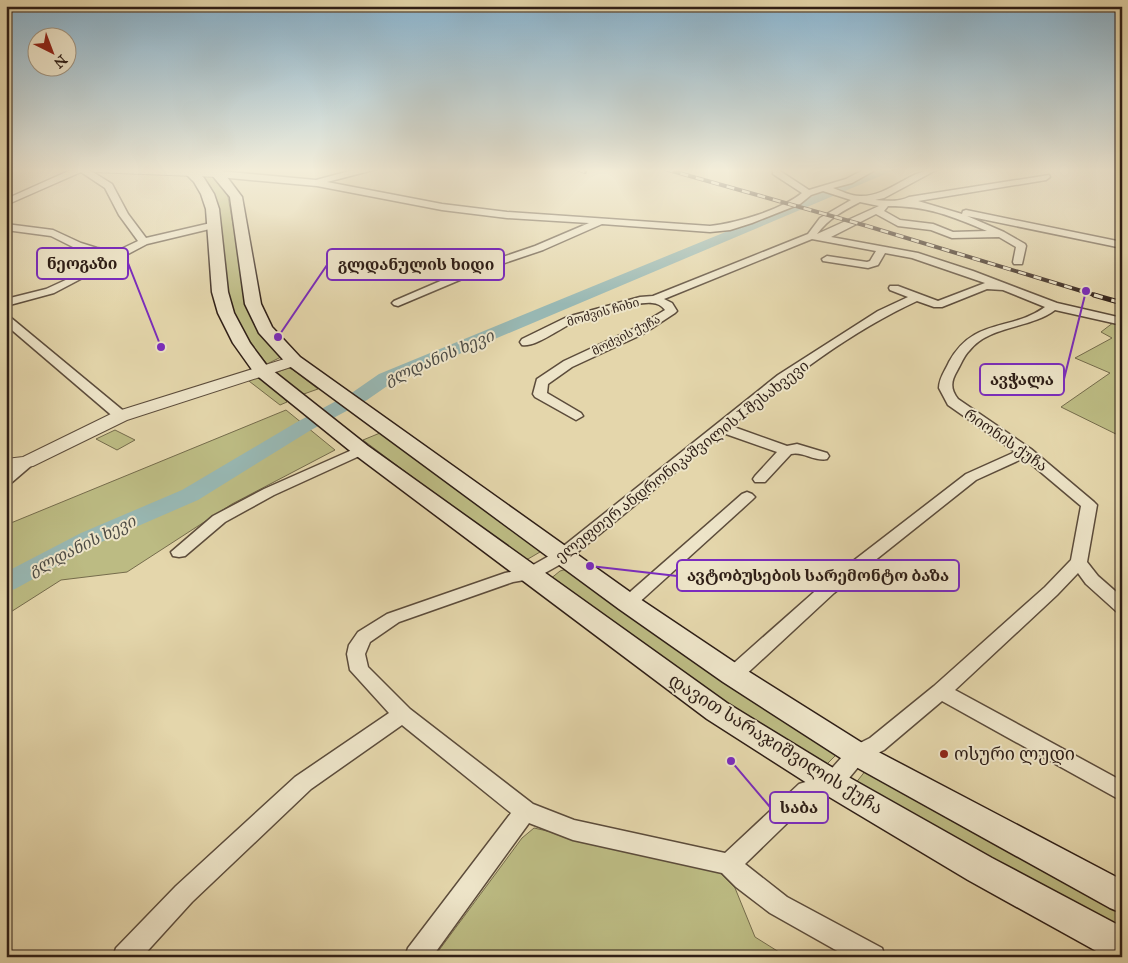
<svg xmlns="http://www.w3.org/2000/svg" width="1128" height="963" font-family="'IM FELL Great Primer','Noto Serif Georgian',serif">
<style>
.green{fill:#bcbb83;stroke:#756c4c}
.lines{fill:none;stroke-linecap:round;stroke-linejoin:round}
.river{fill:#98b7b2;fill-rule:evenodd}
.minor-casing{stroke:#5c4c3b;stroke-width:3}
.tertiary-casing{stroke:#5c4c3b;stroke-width:2}
.secondary-casing{stroke:#2e1e16;stroke-width:3}
.minor{fill:#ede4c8;fill-rule:evenodd}
.tertiary{fill:#ede4c8;fill-rule:evenodd}
.secondary{fill:#ede4c8;fill-rule:evenodd}
.rail-far1-casing{stroke:#2e1e16;stroke-width:4}
.rail-casing{stroke:#2e1e16;stroke-width:5}
.rail-far1{stroke:#ede4c8;stroke-width:2.5;stroke-dasharray:8;stroke-linecap:butt}
.rail{stroke:#ede4c8;stroke-width:3;stroke-dasharray:9;stroke-linecap:butt}
.poi-dot{fill:#8f2418;stroke:#ede4c8;stroke-width:2}
.labels{text-anchor:middle;stroke-width:4;stroke-linejoin:round;paint-order:stroke}
.far-street-label{font-size:12px;fill:#2e1e16;stroke:#ede4c8}
.street-label{font-size:15px;fill:#2e1e16;stroke:#ede4c8}
.water-label{font-size:16px;font-style:italic;fill:#4e4c45;stroke:#ede4c8}
.near-street-label{font-size:18px;fill:#2e1e16;stroke:#ede4c8}
.near-poi-label{font-size:18px;fill:#2e1e16;stroke:#ede4c8;text-anchor:start}
.leader{fill:none;stroke:#7b2cbf;stroke-width:2}
.callout-dot{fill:#7b2cbf;stroke:#ede4c8;stroke-width:2}
.callout{fill:#ede4c8;stroke:#7b2cbf;stroke-width:2}
.callout-label{font-size:16px;text-anchor:middle;font-weight:bold;fill:#2e1e16}
</style>
<rect width="100%" height="100%" fill="#e4d6ab"/>
<filter id="stains"><feTurbulence type="fractalNoise" baseFrequency=".004" numOctaves="4"/><feColorMatrix values="0 0 0 0 .2 0 0 0 0 .09 0 0 0 0 .02 0 0 0 .5 -.17"/></filter>
<radialGradient id="worn" r=".72"><stop offset=".6" stop-color="#630" stop-opacity="0"/><stop offset="1" stop-color="#630" stop-opacity=".3"/></radialGradient>
<g class="green">
<path d="M214,175L224,186L228,197L248,305C255,326 265,341 281,357L267,364L243,334L231,309L213,194L211,187L203,177Z"/>
<polygon points="1114,322 1122,325 1122,437 1061,407 1110,373 1075,358 1112,338 1101,332"/>
<polygon points="288,368 292,369 318,389 301,395 275,373"/>
<path d="M254,377C267,378 280,391 287,402L280,405L245,378Z"/>
<polygon points="286,410 335,450 232,504 127,572 61,580 6,615 6,525"/>
<polygon points="115,430 135,440 117,450 96,439"/>
<polygon points="380,433 540,550 540,552 528,559 522,559 363,440"/>
<polygon points="567,569 837,754 824,767 817,766 549,580 560,571"/>
<polygon points="866,770 1122,906 1122,935 855,784"/>
<polygon points="534,828 717,870 735,888 755,937 787,957 434,957 522,838"/>
</g>
<g class="lines">
<polygon class="river" points="879,169 897,169 393,382 367,400 311,430 198,500 99,543 15,589 6,592 6,572 81,533 182,490 297,422 353,392 379,374"/>
<defs>
<g id="minor">
<polygon points="73,169 88,169 112,184 128,214 146,238 215,222 220,225 218,227 147,244 54,293 6,306 6,299 46,289 70,278 108,256 73,247 51,236 6,230 6,224 53,230 81,243 97,248 117,251 138,241 119,215 105,188 81,172 6,205 6,199"/>
<path d="M357,169H377L327,182L442,204L507,212L710,226C737,223 781,210 802,193L773,174V169H781L780,171L809,190L846,179L865,169H877L852,183L833,188C841,191 851,196 860,196C889,197 910,169 938,169L884,198L875,200C887,201 899,202 909,197L1049,175L1050,177L1046,180L918,201L962,214L963,211L966,210L1122,242V248L967,216L1004,232L1025,244L1026,246L1022,264H1014L1013,262L1016,247L999,237L952,238L931,230L898,226L876,214L831,237L918,253L973,271L1057,303L1122,318V325L1055,310C1030,329 989,325 969,351C964,356 961,364 957,371C951,381 950,389 958,399L1031,449L1094,502L1097,505L1087,562L1098,576L1122,597V613L1116,611L1086,584L1078,573L1057,595L955,690L1122,781V801L942,701L884,750L864,760L840,789L814,797L745,864L787,897L882,948L885,957H848L770,913L736,887L722,873L573,840L529,823L432,957H405L408,948L511,813L402,725L311,789L192,902L142,957H113L116,948L176,886L295,777L389,713L350,670L347,654L349,645L358,632L387,614L505,573L526,569L556,552L778,375L878,311L908,297L890,290L889,288L890,286H898L938,301L985,283L912,258L885,253L878,265L868,268L823,261L822,259L827,256L867,262L870,261L876,251L812,239L664,299L672,303L677,311L675,313L643,334L572,367L548,384L547,393L581,413L583,416L576,420L535,397L533,394L537,379L564,361L635,328L665,310C662,306 657,303 652,303C638,301 588,316 574,322C561,328 534,348 522,345L520,342L522,339L567,317L640,297L653,296L808,234L820,218L851,200L823,191L811,195L800,204L752,223L730,230L710,232L602,224L543,250L481,271L398,306L394,305L392,303L394,301L473,267L535,246L589,223L507,218L442,210L317,186L219,177L215,174L219,171L316,180ZM860,202L879,206L817,234C829,218 843,211 860,202ZM888,206C928,206 951,216 987,231L953,232L933,224L900,220L884,211ZM987,289L1003,290L1045,307C1010,332 974,317 949,362C945,371 939,378 939,388L948,405L1015,452L966,474L822,585L726,670L723,675L726,680L733,682L740,680L834,593L976,480L1024,458L1081,506L1071,560L1045,587L934,686L870,738L850,748L825,776L799,784L725,853L574,820L533,804L410,709L368,667L365,654L370,642L399,622L513,582L536,578L568,560L723,433L777,452L755,476L753,479L755,482H765L791,454C803,451 815,462 827,459L829,456L827,453L797,444L787,446L731,426C789,379 850,332 917,301L934,307H942Z"/>
<polygon points="6,316 10,317 126,413 128,416 126,419 116,419 6,325"/>
<polygon points="361,446 366,447 368,450 366,453 274,495 225,522 185,556 179,557 173,556 171,552 213,516 264,489"/>
<polygon points="27,458 32,459 34,462 32,465 11,483 6,484 6,472 22,459"/>
<polygon points="747,492 752,494 755,497 752,500 634,607 628,609 622,607 619,603 622,599 742,494"/>
</g>
<g id="tertiary">
<path d="M89,169C108,169 216,166 224,174L219,177L94,172Z"/>
<polygon points="294,356 300,358 302,361 300,364 127,420 33,466 6,470 6,459 23,457 115,412"/>
</g>
<g id="secondary">
<polygon points="181,169 195,169 204,178 214,194 219,209 228,292 234,313 250,343 267,366 368,446 727,703 843,774 992,858 1122,927 1122,957 1107,957 968,880 821,792 707,719 354,454 255,374 233,343 218,313 212,292 206,209 201,194 194,182"/>
<polygon points="207,169 221,169 242,197 261,304 272,327 300,357 637,597 743,668 867,746 1122,880 1122,913 1110,908 847,762 723,682 619,609 288,365 259,333 245,304 230,197"/>
</g>
</defs>
<use href="#minor" class="minor-casing"/>
<use href="#tertiary" class="tertiary-casing"/>
<use href="#secondary" class="secondary-casing"/>
<use href="#minor" class="minor"/>
<use href="#tertiary" class="tertiary"/>
<use href="#secondary" class="secondary"/>
<defs>
<g id="rail-far1">
<polyline points="577,169 585,172"/>
<polyline points="665,169 867,226 1098,296"/>
</g>
<polyline id="rail" points="1094,295 1122,303"/>
</defs>
<use href="#rail-far1" class="rail-far1-casing"/>
<use href="#rail" class="rail-casing"/>
<use href="#rail-far1" class="rail-far1"/>
<use href="#rail" class="rail"/>
</g>
<linearGradient id="sky" x2="0" y2="1"><stop stop-color="#88b5d2"/><stop offset="0.56" stop-color="#f3edd9"/><stop offset="1" stop-color="#f3edd9" stop-opacity="0"/></linearGradient>
<rect width="1128" height="304" fill="url(#sky)"/>
<circle class="poi-dot" cx="944" cy="754" r="5"/>
<g class="labels">
<g class="far-street-label">
<text transform="translate(603 312) rotate(-16)" y="4">მოძვის ჩიხი</text>
<text transform="translate(626 335) rotate(-27)" y="4">მოძვის ქუჩა</text>
</g>
<g class="street-label">
<text transform="translate(1006 440) rotate(35)" y="5">რიონის ქუჩა</text>
<text transform="translate(682 461) rotate(-38)" y="5">ელეფთერ ანდრონიკაშვილის I შესახვევი</text>
</g>
<g class="water-label">
<text transform="translate(439 357) rotate(-23)" y="6">გლდანის ხევი</text>
<text transform="translate(82 545) rotate(-26)" y="6">გლდანის ხევი</text>
</g>
<g class="near-street-label">
<text transform="translate(776 744) rotate(32)" y="6">დავით სარაჯიშვილის ქუჩა</text>
</g>
<g class="near-poi-label">
<text x="954" y="760">ოსური ლუდი</text>
</g>
</g>
<path class="leader" d="M161 347L128 263M278 337L327 265M1086 291L1064 379M590 566L677 576M731 761L770 807"/>
<g class="callout-dot">
<circle cx="161" cy="347" r="5"/>
<circle cx="278" cy="337" r="5"/>
<circle cx="1086" cy="291" r="5"/>
<circle cx="590" cy="566" r="5"/>
<circle cx="731" cy="761" r="5"/>
</g>
<g class="callout">
<rect x="37" y="248" width="91" height="31" rx="5"/>
<rect x="327" y="249" width="177" height="31" rx="5"/>
<rect x="980" y="364" width="84" height="31" rx="5"/>
<rect x="677" y="560" width="282" height="31" rx="5"/>
<rect x="770" y="792" width="58" height="31" rx="5"/>
</g>
<g class="callout-label">
<text x="82" y="269">ნეოგაზი</text>
<text x="416" y="270">გლდანულის ხიდი</text>
<text x="1022" y="385">ავჭალა</text>
<text x="818" y="581">ავტობუსების სარემონტო ბაზა</text>
<text x="799" y="813">საბა</text>
</g>
<rect width="1128" height="963" fill="none" stroke="#e4d6ab" stroke-width="25"/>
<rect x="8" y="8" width="1113" height="948" fill="none" stroke="#2e1e16" stroke-width="2.5"/>
<rect x="12" y="12" width="1103" height="938" fill="none" stroke="#2e1e16"/>
<g transform="translate(52 52) rotate(138)"><circle r="24" fill="#ede4c8" stroke="#a19581"/>
<path d="M0-4L9 19L0 12L-9 19Z" fill="#8f2418"/>
<text y="-8" font-size="14" font-weight="bold" text-anchor="middle" fill="#2e1e16">N</text>
</g>
<rect width="100%" height="100%" filter="url(#stains)"/>
<rect width="100%" height="100%" fill="url(#worn)"/>
</svg>
